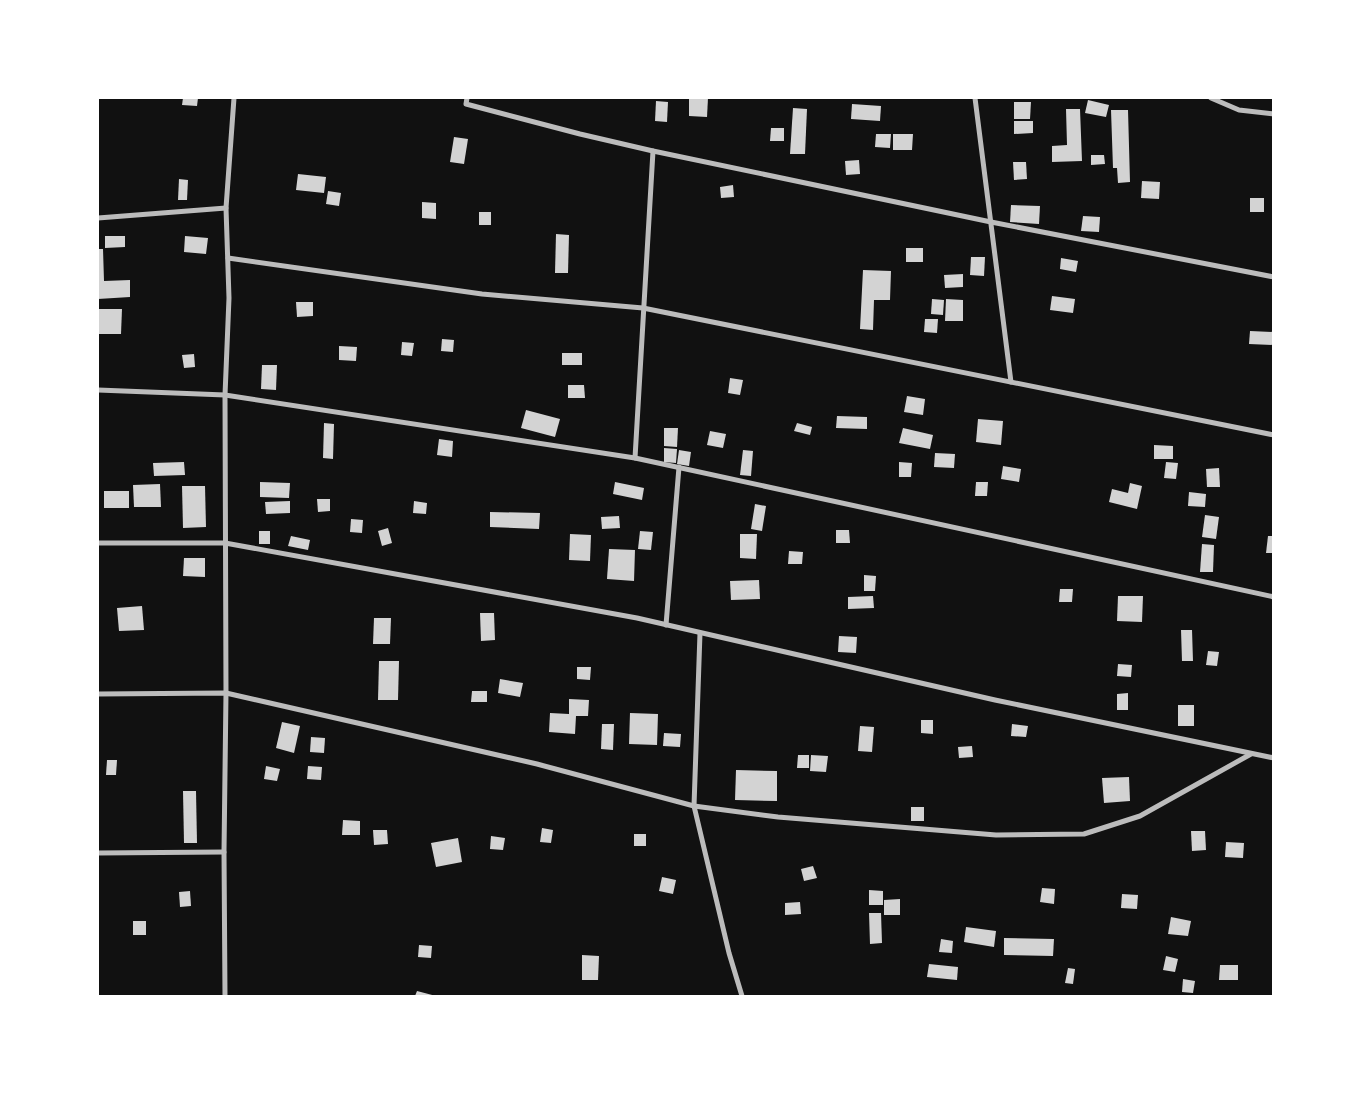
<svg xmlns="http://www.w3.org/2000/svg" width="1371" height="1094" font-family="Rubik,sans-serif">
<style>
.building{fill:#d3d3d3}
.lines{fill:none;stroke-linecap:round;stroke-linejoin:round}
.minor{stroke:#bcbcbc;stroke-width:5}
</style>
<rect width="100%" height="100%" fill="#111"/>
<g class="building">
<polygon points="183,98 198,98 197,106 182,105"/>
<polygon points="689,98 708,98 707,117 689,116"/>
<polygon points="1088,100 1109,105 1106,117 1085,113"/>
<polygon points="656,101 668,102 667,122 655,121"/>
<polygon points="1014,102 1031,102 1030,119 1014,119"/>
<polygon points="852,104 881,106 880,121 851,119"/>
<polygon points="793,108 807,109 805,154 790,154"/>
<polygon points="1066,109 1080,109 1082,161 1052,162 1052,146 1067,145"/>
<polygon points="1111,110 1128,110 1130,182 1118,183 1117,168 1113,168"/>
<polygon points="1014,121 1033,121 1033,133 1014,134"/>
<polygon points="771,128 784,128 784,141 770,141"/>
<polygon points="876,134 891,134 890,148 875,147"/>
<polygon points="893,134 913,134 912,150 893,150"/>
<polygon points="454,137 468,139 464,164 450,162"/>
<polygon points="1091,155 1104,155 1105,164 1091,165"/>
<polygon points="859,160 860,174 846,175 845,161"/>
<polygon points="1013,162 1026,162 1027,179 1014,180"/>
<polygon points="298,174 326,177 324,193 296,190"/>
<polygon points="179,179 188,180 187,200 178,200"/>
<polygon points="1142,181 1160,182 1159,199 1141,198"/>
<polygon points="733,185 734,197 721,198 720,187"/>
<polygon points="328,191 341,193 339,206 326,204"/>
<rect x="1250" y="198" width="14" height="14"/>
<polygon points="422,202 436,203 436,219 422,218"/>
<polygon points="1011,205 1040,206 1039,224 1010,222"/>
<rect x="479" y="212" width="12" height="13"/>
<polygon points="1083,216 1100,217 1099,232 1081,231"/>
<polygon points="556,234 569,235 568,273 555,273"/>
<polygon points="105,236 125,236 125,247 105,248"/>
<polygon points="185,236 208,238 206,254 184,252"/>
<rect x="906" y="248" width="17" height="14"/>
<polygon points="98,249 103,249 104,281 130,280 130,297 98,299"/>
<polygon points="971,257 985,257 984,276 970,275"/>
<polygon points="1061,258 1078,261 1076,272 1060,269"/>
<polygon points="863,270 891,271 890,300 874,300 873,330 860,329"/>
<polygon points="963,274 963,287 945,288 944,275"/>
<polygon points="1052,296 1075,299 1073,313 1050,310"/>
<polygon points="932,299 944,300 943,315 931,314"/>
<polygon points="946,299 963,300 963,321 945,321"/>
<polygon points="296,302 313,302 313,316 297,317"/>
<polygon points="98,309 122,309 121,334 98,334"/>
<polygon points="925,319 938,319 937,333 924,332"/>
<polygon points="1250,331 1274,332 1274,345 1249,344"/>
<polygon points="442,339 454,340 453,352 441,351"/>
<polygon points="402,342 414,343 412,356 401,355"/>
<polygon points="339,346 357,347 356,361 339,360"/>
<rect x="562" y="353" width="20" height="12"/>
<polygon points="194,354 195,367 184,368 182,355"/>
<polygon points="262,365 277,365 276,390 261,389"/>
<polygon points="730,378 743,380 740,395 728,393"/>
<polygon points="568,385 584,385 585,398 568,398"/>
<polygon points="907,396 925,399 923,415 904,412"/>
<polygon points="526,410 560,419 555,437 521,428"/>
<polygon points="837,416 867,417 867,429 836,428"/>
<polygon points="978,419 1003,421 1001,445 976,442"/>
<polygon points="324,423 334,424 333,459 323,458"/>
<polygon points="797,423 812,427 810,435 794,431"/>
<polygon points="664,428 678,428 677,447 664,446"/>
<polygon points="903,428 933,435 930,449 899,443"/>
<polygon points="710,431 726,434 723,448 707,445"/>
<polygon points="439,439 453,441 452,457 437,455"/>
<polygon points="1154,445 1173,446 1173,459 1154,459"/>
<polygon points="664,448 677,449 676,463 664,462"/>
<polygon points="679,450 691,452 689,466 677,464"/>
<polygon points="743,450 753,451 751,476 740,475"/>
<polygon points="935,453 955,454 954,468 934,467"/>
<polygon points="184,462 185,475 154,476 153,463"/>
<polygon points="899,462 912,463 911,477 899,477"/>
<polygon points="1166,462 1178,463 1176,479 1164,478"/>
<polygon points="1003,466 1021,469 1019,482 1001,479"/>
<polygon points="1219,468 1220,487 1207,487 1206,469"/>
<polygon points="260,482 290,483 289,498 260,497"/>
<polygon points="615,482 644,488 642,500 613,494"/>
<polygon points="976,482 988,482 987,496 975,496"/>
<polygon points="1130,483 1142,486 1137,509 1109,502 1112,489 1128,493"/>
<polygon points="160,484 161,507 134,507 133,485"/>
<polygon points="182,486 205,486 206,527 183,528"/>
<rect x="104" y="491" width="25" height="17"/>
<polygon points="1189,492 1206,494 1205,507 1188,506"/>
<polygon points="317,499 330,499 330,511 318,512"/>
<polygon points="290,501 290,513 266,514 265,502"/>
<polygon points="414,501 427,503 426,514 413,513"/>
<polygon points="755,504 766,506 762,531 751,529"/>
<polygon points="490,512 540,513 539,529 490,527"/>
<polygon points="1205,515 1219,517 1216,539 1202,537"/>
<polygon points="619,516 620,528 602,529 601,517"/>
<polygon points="351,519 363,520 362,533 350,532"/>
<polygon points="388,528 392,543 382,546 378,531"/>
<polygon points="836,530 849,530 850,543 836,543"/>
<rect x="259" y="531" width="11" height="13"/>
<polygon points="640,531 653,532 651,550 638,549"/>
<polygon points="570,534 591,535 590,561 569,560"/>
<polygon points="740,534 757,534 756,559 740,558"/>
<polygon points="291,536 310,540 308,550 288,546"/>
<polygon points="1268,536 1274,536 1274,553 1266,553"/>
<polygon points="1202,544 1214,545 1213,572 1200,572"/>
<polygon points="609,549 635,550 634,581 607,579"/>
<polygon points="789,551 803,552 802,564 788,564"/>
<polygon points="184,558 205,558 205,577 183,576"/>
<polygon points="864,575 876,576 875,591 864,591"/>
<polygon points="759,580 760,599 731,600 730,581"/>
<polygon points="1060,589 1073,589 1072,602 1059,602"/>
<polygon points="873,596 874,608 848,609 848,597"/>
<polygon points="1118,596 1143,596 1142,622 1117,621"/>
<polygon points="142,606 144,630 119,631 117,608"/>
<polygon points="480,613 494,613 495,640 481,641"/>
<polygon points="374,618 391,618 390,644 373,644"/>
<polygon points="1181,630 1192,630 1193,661 1182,661"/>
<polygon points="839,636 857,637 856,653 838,652"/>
<polygon points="1208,651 1219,652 1217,666 1206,665"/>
<polygon points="379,661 399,661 398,700 378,700"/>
<polygon points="1118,664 1132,665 1131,677 1117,676"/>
<polygon points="577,667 591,667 590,680 577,679"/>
<polygon points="500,679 523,683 520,697 498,693"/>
<polygon points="472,691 487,691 487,702 471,702"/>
<polygon points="1128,693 1128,710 1117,710 1117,694"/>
<polygon points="569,699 589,700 588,716 576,716 575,734 549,732 550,713 569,714"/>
<rect x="1178" y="705" width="16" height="21"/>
<polygon points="630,713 658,714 657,745 629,744"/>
<polygon points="921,720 933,720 933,734 921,733"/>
<polygon points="282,722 300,726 294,753 276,748"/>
<polygon points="602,724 614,724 613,750 601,749"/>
<polygon points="1012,724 1028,726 1026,737 1011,736"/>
<polygon points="860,726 874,727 872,752 858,751"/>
<polygon points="664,733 681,734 680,747 663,746"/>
<polygon points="311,737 325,738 324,753 310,752"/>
<polygon points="972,746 973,757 959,758 958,747"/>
<polygon points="798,755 809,755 809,768 797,768"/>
<polygon points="811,755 828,756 826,772 810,771"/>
<polygon points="107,760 117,760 116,775 106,775"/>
<polygon points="266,766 280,769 277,781 264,779"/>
<polygon points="308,766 322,767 321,780 307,779"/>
<polygon points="736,770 777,771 777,801 735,800"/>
<polygon points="1129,777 1130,801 1104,803 1102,778"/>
<polygon points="183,791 196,791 197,843 184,843"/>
<rect x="911" y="807" width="13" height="14"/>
<polygon points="343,820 360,821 360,835 342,835"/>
<polygon points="542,828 553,830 551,843 540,842"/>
<polygon points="373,830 387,830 388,844 374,845"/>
<polygon points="1191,831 1205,831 1206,850 1192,851"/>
<rect x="634" y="834" width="12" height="12"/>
<polygon points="491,836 505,838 503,850 490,849"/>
<polygon points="458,838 462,862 436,867 431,843"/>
<polygon points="1226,842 1244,843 1243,858 1225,857"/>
<polygon points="813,866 817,878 804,881 801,869"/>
<polygon points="662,877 676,880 673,894 659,891"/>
<polygon points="1042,888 1055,889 1054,904 1040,902"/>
<polygon points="869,890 883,891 883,905 869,905"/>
<polygon points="190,891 191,906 180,907 179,892"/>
<polygon points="1122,894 1138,895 1137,909 1121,908"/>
<polygon points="900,899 900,915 884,915 884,900"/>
<polygon points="800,902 801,914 785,915 785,903"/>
<polygon points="869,913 881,913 882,943 870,944"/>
<polygon points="1171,917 1191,921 1188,936 1168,934"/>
<rect x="133" y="921" width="13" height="14"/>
<polygon points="966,927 996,931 994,947 964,942"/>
<polygon points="1004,938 1054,939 1053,956 1004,955"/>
<polygon points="941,939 953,941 952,953 939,952"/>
<polygon points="419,945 432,946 431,958 418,957"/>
<polygon points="582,955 599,956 598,980 582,980"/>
<polygon points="1166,956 1178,959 1175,972 1163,970"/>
<polygon points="929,964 958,967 957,980 927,977"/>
<polygon points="1220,965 1238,965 1238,980 1219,980"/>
<polygon points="1068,968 1075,969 1073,984 1065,983"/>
<polygon points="1183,979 1195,981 1193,993 1182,992"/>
<polygon points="417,991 436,996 415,996"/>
</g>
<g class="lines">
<g class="minor">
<polyline points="467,98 466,104 580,134 653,151 991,222 1274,277"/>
<polyline points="975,98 1011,382"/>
<polyline points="1211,98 1239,110 1274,114"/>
<polyline points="98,218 226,208"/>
<polyline points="228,258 482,294 643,308 1274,435"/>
<polyline points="98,390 225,395 635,458 1274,597"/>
<polyline points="635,458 653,151"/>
<polyline points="98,543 225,543 637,618 995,700 1274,758"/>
<polyline points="666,625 679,467"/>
<polyline points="700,633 694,806 729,953 742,996"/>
<polyline points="98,694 226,693 537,764 694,806 778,817 996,835 1084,834 1140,816 1251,754"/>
<polyline points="98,853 224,852"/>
<polyline points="225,996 224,852 226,693 225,395 229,298 226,208 234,98"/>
</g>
</g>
<rect width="1371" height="1094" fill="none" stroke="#ffffff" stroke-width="198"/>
</svg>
